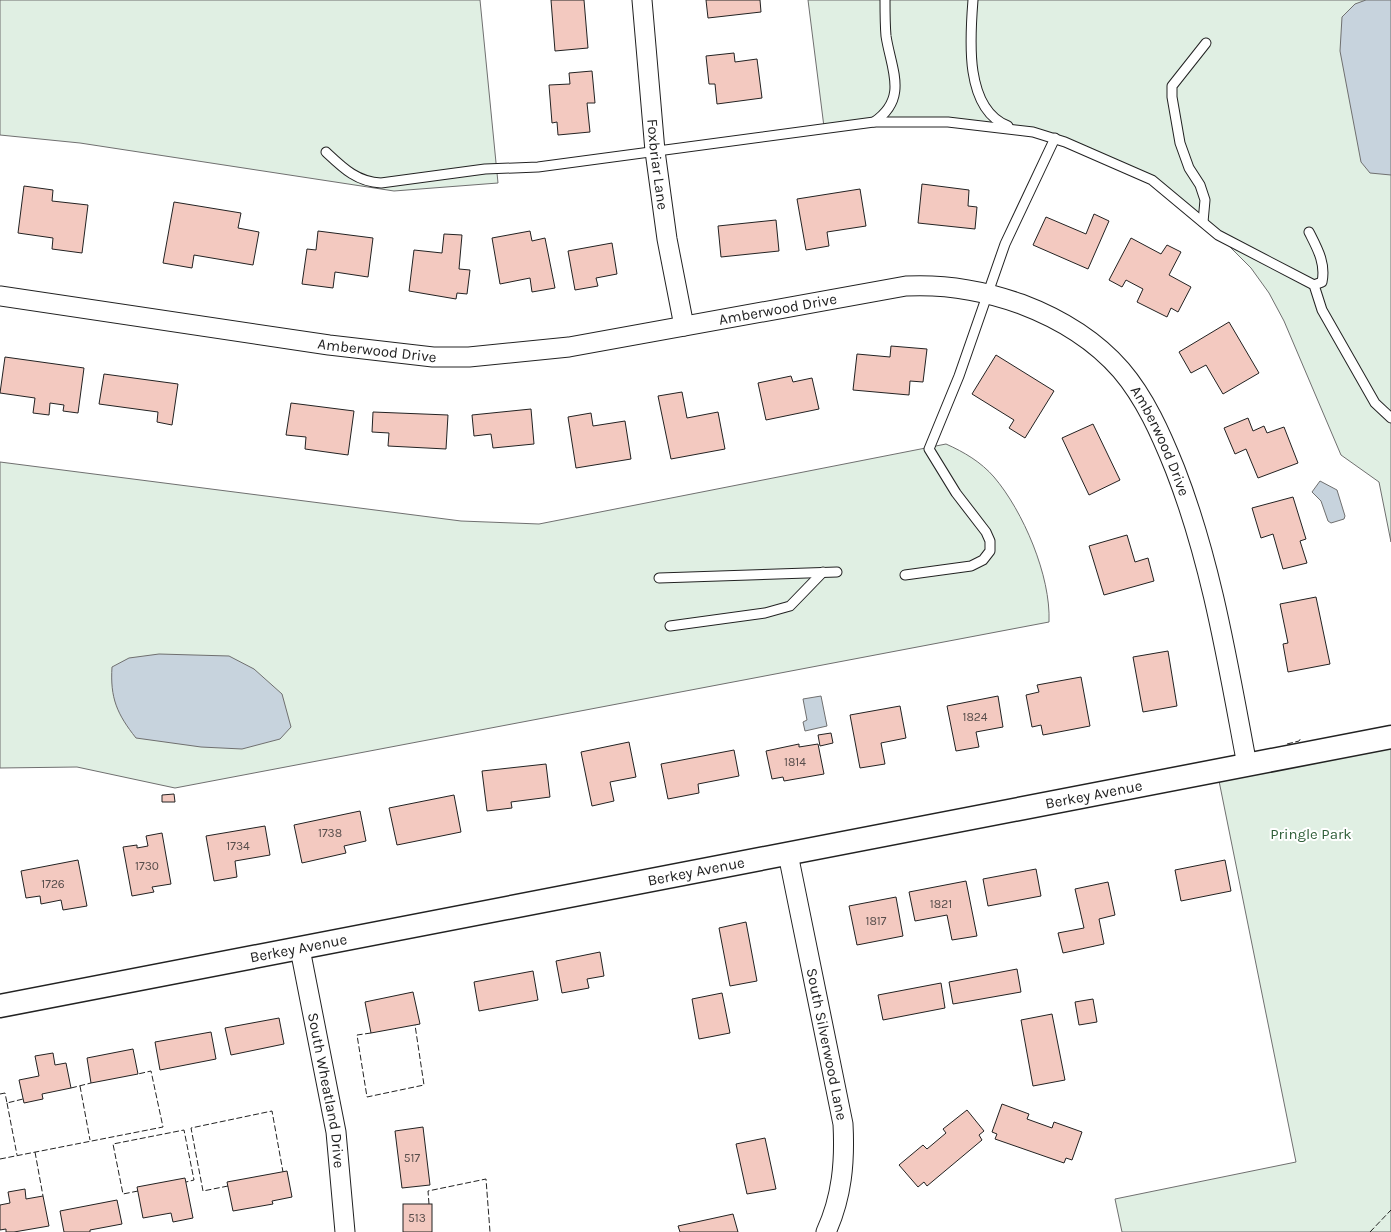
<svg xmlns="http://www.w3.org/2000/svg" width="1391" height="1232" font-family="Karla,sans-serif">
<style>
.green{fill:#e0efe3;stroke:#6f6f6f}
.water{fill:#c7d3dd;stroke:#6f6f6f}
.building{fill:#f3c9c0;stroke:#222}
.lines{fill:none;stroke-linecap:round;stroke-linejoin:round}
.service-casing{stroke:#222;stroke-width:11}
.minor-casing{stroke:#222;stroke-width:21}
.tertiary-casing{stroke:#222;stroke-width:25}
.service{stroke:#fff;stroke-width:9}
.minor{stroke:#fff;stroke-width:19}
.tertiary{stroke:#fff;stroke-width:22}
.fence{stroke:#222;stroke-width:1;stroke-dasharray:6 2.5;stroke-linecap:butt}
.labels{text-anchor:middle;stroke-width:4;stroke-linejoin:round;paint-order:stroke}
.number-label{font-size:12px;fill:#564c4a}
.street-label{font-size:15px;fill:#222;stroke:#fff}
.park-label{font-size:15px;fill:#2f5e38;stroke:#fff}
</style>
<rect width="100%" height="100%" fill="#fff"/>
<g class="green">
<polygon points="0,0 480,0 498,183 394,191 80,143 0,135"/>
<polygon points="808,0 1391,0 1391,542 1379,482 1341,455 1284,321 1269,293 1251,268 1218,235 1152,180 1065,142 948,122 824,127"/>
<path d="M946,444C964,452 981,462 994,477C1023,511 1051,576 1049,622L175,788L77,767L0,768V462L461,521L539,524Z"/>
<polygon points="1391,737 1391,1232 1122,1232 1115,1199 1296,1162 1217,771"/>
</g>
<g class="water">
<polygon points="1366,0 1391,0 1391,175 1370,173 1361,162 1340,51 1342,17 1355,4"/>
<polygon points="1320,481 1337,490 1345,516 1344,519 1331,523 1328,521 1321,501 1312,492"/>
<path d="M159,654L229,656L254,669L282,694L291,727L280,739L242,749L201,747L136,738C117,714 110,698 112,667L129,658Z"/>
<polygon points="821,696 827,726 805,731 803,722 807,720 803,699"/>
</g>
<g class="building">
<polygon points="551,0 584,0 588,48 555,51"/>
<polygon points="706,0 760,0 761,12 708,18"/>
<polygon points="734,53 735,62 757,59 762,98 717,104 715,84 709,84 706,56"/>
<polygon points="592,71 595,103 587,103 590,132 558,135 557,122 552,123 549,85 570,84 569,73"/>
<polygon points="922,184 969,190 968,206 977,207 975,229 918,223"/>
<polygon points="24,186 53,190 52,201 88,205 82,253 52,249 53,238 18,233"/>
<polygon points="860,189 866,226 827,232 829,246 806,250 797,199"/>
<polygon points="174,202 241,213 238,228 259,232 253,265 194,255 192,268 163,263"/>
<polygon points="1094,214 1109,221 1088,269 1033,245 1046,217 1086,234"/>
<polygon points="776,220 779,251 721,257 718,226"/>
<polygon points="318,231 373,238 368,277 335,272 333,288 302,284 307,249 316,250"/>
<polygon points="530,231 532,241 545,238 555,288 532,292 530,278 500,284 492,238"/>
<polygon points="444,234 462,235 459,269 470,270 467,294 457,293 456,299 409,291 414,250 442,253"/>
<polygon points="1131,238 1161,254 1167,245 1181,252 1169,275 1191,287 1178,312 1171,308 1167,317 1137,302 1143,289 1126,280 1122,287 1109,280"/>
<polygon points="612,243 617,274 596,278 598,286 575,290 568,251"/>
<polygon points="1229,322 1259,373 1223,394 1206,365 1191,373 1179,352"/>
<polygon points="891,346 927,349 923,382 910,381 909,395 853,390 857,354 890,357"/>
<polygon points="996,355 1054,391 1025,438 1009,428 1014,420 972,394"/>
<polygon points="5,357 84,368 78,413 63,411 64,405 50,403 49,415 33,413 35,398 0,393"/>
<polygon points="104,374 178,384 172,425 157,422 158,412 99,404"/>
<polygon points="791,376 793,382 812,378 819,409 766,420 758,383"/>
<polygon points="682,392 687,418 718,412 725,449 671,459 658,396"/>
<polygon points="291,403 354,411 348,455 305,449 306,437 286,435"/>
<polygon points="531,409 534,444 493,448 491,434 474,436 472,415"/>
<polygon points="373,412 448,415 446,449 388,446 389,433 372,432"/>
<polygon points="591,413 593,426 625,421 631,459 576,468 568,417"/>
<polygon points="1248,418 1253,431 1264,426 1267,433 1284,427 1298,463 1258,478 1246,449 1235,454 1224,428"/>
<polygon points="1093,424 1120,480 1089,495 1062,438"/>
<polygon points="1293,497 1306,539 1300,541 1307,563 1283,569 1273,534 1261,538 1252,508"/>
<polygon points="1127,535 1135,562 1148,558 1154,581 1104,595 1089,546"/>
<polygon points="1316,597 1330,664 1288,672 1283,644 1288,643 1280,604"/>
<polygon points="1168,651 1177,706 1143,712 1133,657"/>
<polygon points="1081,677 1090,726 1043,735 1041,725 1032,727 1026,695 1039,692 1037,685"/>
<polygon points="998,696 1003,727 976,732 979,747 956,751 947,706"/>
<polygon points="900,706 906,738 881,743 885,764 860,768 850,715"/>
<polygon points="831,733 833,743 820,746 818,735"/>
<polygon points="629,742 636,777 610,782 614,801 592,806 581,752"/>
<polygon points="799,744 799,747 818,744 824,774 784,781 783,777 772,779 766,751"/>
<polygon points="734,750 739,776 698,784 699,793 668,799 661,764"/>
<polygon points="546,764 550,797 511,802 512,808 487,811 482,771"/>
<polygon points="174,794 175,802 162,802 162,795"/>
<polygon points="454,795 461,832 397,845 389,808"/>
<polygon points="360,811 366,841 344,846 346,853 302,863 294,825"/>
<polygon points="265,826 270,855 235,861 237,877 214,881 206,836"/>
<polygon points="162,833 171,884 152,887 154,892 132,896 123,847 137,845 137,848 148,846 146,836"/>
<polygon points="78,860 87,906 63,910 61,900 41,904 40,896 26,898 21,871"/>
<polygon points="1225,860 1231,891 1181,901 1175,870"/>
<polygon points="1036,869 1041,896 988,906 983,879"/>
<polygon points="966,881 977,936 952,940 947,915 915,921 909,892"/>
<polygon points="1108,882 1115,915 1099,919 1104,944 1063,953 1058,933 1084,928 1075,889"/>
<polygon points="896,897 903,936 857,945 849,906"/>
<polygon points="746,922 757,981 730,986 719,928"/>
<polygon points="600,952 604,976 587,979 589,988 562,993 556,961"/>
<polygon points="1017,969 1021,992 953,1004 949,982"/>
<polygon points="533,971 538,1000 479,1011 474,982"/>
<polygon points="941,983 945,1008 883,1020 878,995"/>
<polygon points="413,992 420,1024 371,1033 365,1002"/>
<polygon points="722,993 730,1033 699,1039 692,999"/>
<polygon points="1093,999 1097,1022 1079,1025 1075,1002"/>
<polygon points="1052,1014 1065,1080 1033,1086 1021,1020"/>
<polygon points="279,1018 284,1044 231,1055 225,1028"/>
<polygon points="211,1032 216,1059 160,1070 155,1042"/>
<polygon points="133,1049 138,1074 91,1083 87,1058"/>
<polygon points="53,1053 55,1065 66,1063 71,1088 42,1094 43,1099 24,1103 19,1080 39,1076 35,1056"/>
<polygon points="1002,1104 1029,1114 1027,1119 1052,1128 1054,1122 1082,1132 1072,1160 1066,1158 1064,1163 995,1139 997,1134 992,1132"/>
<polygon points="967,1110 984,1131 979,1135 982,1140 927,1186 924,1182 918,1187 899,1165 923,1145 927,1149 946,1133 943,1129"/>
<polygon points="423,1127 430,1185 402,1188 395,1131"/>
<polygon points="765,1138 776,1189 747,1194 736,1144"/>
<polygon points="287,1171 292,1197 272,1201 273,1204 233,1211 227,1182"/>
<polygon points="185,1178 193,1218 173,1222 171,1213 143,1218 137,1187"/>
<polygon points="25,1189 26,1199 43,1196 49,1226 14,1232 6,1232 6,1229 0,1230 0,1205 10,1203 8,1192"/>
<polygon points="117,1200 122,1224 90,1230 90,1232 64,1232 60,1211"/>
<rect x="403" y="1204" width="29" height="28"/>
<polygon points="733,1214 738,1232 680,1232 678,1226"/>
</g>
<g class="lines">
<defs>
<g id="service">
<path d="M973,0C970,38 964,109 1008,126"/>
<path d="M874,122C909,98 891,69 886,36C885,24 885,12 885,0"/>
<path d="M326,152C343,168 357,182 381,183L485,169L538,167L874,122H948L1033,132L1065,142L1152,180L1218,235L1314,285L1322,310L1375,403L1391,418"/>
<polyline points="1203,222 1205,200 1200,185 1189,168 1180,143 1172,97 1172,86 1206,43"/>
<path d="M1309,232C1317,248 1326,263 1322,282L1314,285"/>
<polyline points="905,575 971,566 983,560 990,551 990,541 986,532 956,493 929,449 959,376 1005,244 1055,138"/>
<polyline points="659,578 837,572"/>
<polyline points="670,626 765,613 790,606 823,572"/>
</g>
<g id="minor">
<path id="s1" d="M642,0L655,151L667,239L684,326"/>
<path id="s2" d="M0,296L329,345L433,357H469L569,347L906,286C945,284 985,291 1021,304C1058,318 1094,339 1121,370C1145,398 1161,434 1175,469C1212,564 1228,665 1247,765"/>
<path id="s3" d="M788,854L843,1124C845,1162 842,1197 826,1232"/>
<path id="s4" d="M300,949L336,1132L345,1232"/>
</g>
<g id="tertiary">
<path id="s5" d="M0,1006L1391,737"/>
</g>
</defs>
<use href="#service" class="service-casing"/>
<use href="#minor" class="minor-casing"/>
<use href="#tertiary" class="tertiary-casing"/>
<use href="#service" class="service"/>
<use href="#minor" class="minor"/>
<use href="#tertiary" class="tertiary"/>
<g class="fence">
<polyline points="1287,744 1299,741 1301,738"/>
<polyline points="371,1033 357,1035 367,1097 424,1085 415,1025"/>
<polyline points="80,1086 90,1140"/>
<polyline points="71,1088 91,1083"/>
<polyline points="0,1094 5,1093 7,1103 23,1099"/>
<polyline points="7,1103 17,1155"/>
<polyline points="35,1152 43,1196"/>
<polyline points="0,1159 163,1127 151,1071 138,1074"/>
<polyline points="228,1186 203,1191 191,1128 272,1111 283,1172"/>
<polyline points="138,1191 123,1194 113,1144 184,1130 194,1180 186,1182"/>
<polyline points="429,1204 428,1191 486,1179 490,1232"/>
<polyline points="1370,1232 1391,1210"/>
</g>
</g>
<g class="labels">
<g class="number-label">
<text x="975" y="721">1824</text>
<text x="795" y="766">1814</text>
<text x="330" y="837">1738</text>
<text x="238" y="850">1734</text>
<text x="147" y="870">1730</text>
<text x="53" y="888">1726</text>
<text x="941" y="908">1821</text>
<text x="876" y="925">1817</text>
<text x="412" y="1162">517</text>
<text x="417" y="1222">513</text>
</g>
<g class="street-label">
<text dy="5" stroke="none"><textPath href="#s1" startOffset="165">Foxbriar Lane</textPath></text>
<text dy="5" stroke="none"><textPath href="#s2" startOffset="786">Amberwood Drive</textPath></text>
<text dy="5" stroke="none"><textPath href="#s2" startOffset="381">Amberwood Drive</textPath></text>
<text dy="5" stroke="none"><textPath href="#s2" startOffset="1236">Amberwood Drive</textPath></text>
<text dy="5" stroke="none"><textPath href="#s5" startOffset="1114">Berkey Avenue</textPath></text>
<text dy="5" stroke="none"><textPath href="#s5" startOffset="709">Berkey Avenue</textPath></text>
<text dy="5" stroke="none"><textPath href="#s5" startOffset="304">Berkey Avenue</textPath></text>
<text dy="5" stroke="none"><textPath href="#s3" startOffset="194">South Silverwood Lane</textPath></text>
<text dy="5" stroke="none"><textPath href="#s4" startOffset="144">South Wheatland Drive</textPath></text>
</g>
<g class="park-label">
<text x="1311" y="839">Pringle Park</text>
</g>
</g>
</svg>
